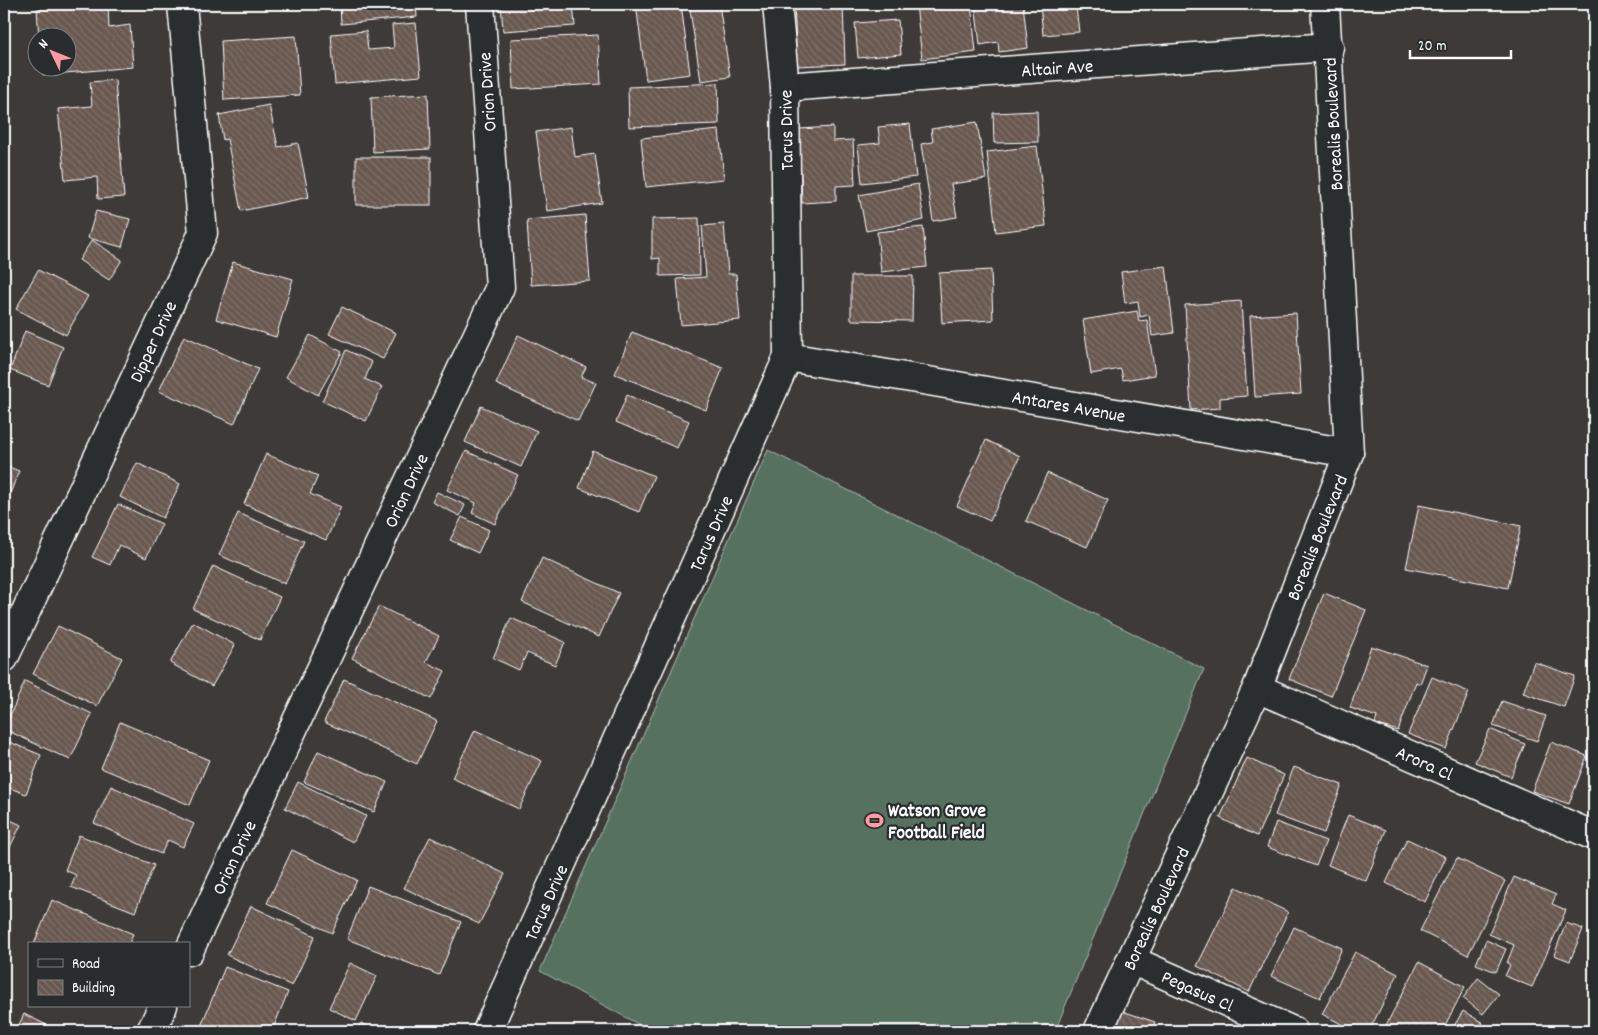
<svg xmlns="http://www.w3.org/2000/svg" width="1598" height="1035" font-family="Dekko,sans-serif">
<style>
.pitch{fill:#567160;stroke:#aab8b0}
.building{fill:url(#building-back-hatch);stroke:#fff}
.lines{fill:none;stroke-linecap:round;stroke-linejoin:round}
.minor-casing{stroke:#fff;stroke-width:31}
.minor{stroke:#2a2d2e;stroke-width:28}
.labels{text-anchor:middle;stroke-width:4.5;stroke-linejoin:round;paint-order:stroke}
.street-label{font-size:19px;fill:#fff;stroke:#2a2d2e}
.poi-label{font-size:19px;font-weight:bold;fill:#fff;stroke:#2a2d2e;text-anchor:start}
</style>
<defs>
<pattern id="building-back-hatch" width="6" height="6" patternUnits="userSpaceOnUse" patternTransform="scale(1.25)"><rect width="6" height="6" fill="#685850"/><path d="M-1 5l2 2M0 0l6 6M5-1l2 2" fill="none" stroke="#7f716a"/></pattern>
</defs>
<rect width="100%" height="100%" fill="#3d3a38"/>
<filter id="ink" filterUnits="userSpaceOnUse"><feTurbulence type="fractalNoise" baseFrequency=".02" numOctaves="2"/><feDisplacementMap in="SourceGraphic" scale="10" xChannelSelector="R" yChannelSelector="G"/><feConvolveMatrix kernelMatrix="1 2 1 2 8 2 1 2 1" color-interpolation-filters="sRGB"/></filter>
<g filter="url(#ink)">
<polygon class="pitch" points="768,450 1204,669 1055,1031 651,1031 540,971"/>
<g class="building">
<polygon points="94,4 108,4 109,28 130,25 133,67 43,75 42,68 68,68 68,38 39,38 37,9"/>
<polygon points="340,4 416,4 417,17 341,24"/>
<polygon points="501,4 573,4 575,26 503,31"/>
<polygon points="636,4 681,4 690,74 646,80"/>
<polygon points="689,4 719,4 730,77 701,81"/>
<polygon points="794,4 843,4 845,64 797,66"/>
<polygon points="916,4 971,4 976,52 922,59"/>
<polygon points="975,4 1023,4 1028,48 999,52 998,42 980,45"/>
<polygon points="1040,4 1100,4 1100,5 1076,7 1079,32 1043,35"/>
<polygon points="898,20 901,54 858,58 855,23"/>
<polygon points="416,23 421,76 335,84 331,34 366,31 368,50 394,48 392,25"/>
<polygon points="598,35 601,84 513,89 511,39"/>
<polygon points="296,36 300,95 224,100 221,41"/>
<polygon points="115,80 124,197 98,199 97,177 65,180 58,109 92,106 90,82"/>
<polygon points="718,83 719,124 629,127 628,87"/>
<polygon points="428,94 430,149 373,152 371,97"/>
<polygon points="269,105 278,147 298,143 309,197 241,211 227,139 223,140 219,115"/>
<polygon points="1037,111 1038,142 994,143 993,113"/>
<polygon points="977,122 986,179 951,184 957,217 933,221 921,144 933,142 931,129"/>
<polygon points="910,124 916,177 862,183 858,145 880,143 878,127"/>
<polygon points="571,127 575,157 595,154 602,203 547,211 536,132"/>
<polygon points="833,127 833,141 853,140 855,185 836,186 836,201 802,203 799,129"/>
<polygon points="719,130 724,179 646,187 641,138"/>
<polygon points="1037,146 1046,226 996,232 987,152"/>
<rect x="356" y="157" width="75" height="48"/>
<polygon points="918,184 924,220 866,231 859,195"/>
<polygon points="96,211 130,219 122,247 88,238"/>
<polygon points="585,215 590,281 531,285 527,220"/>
<polygon points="699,218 700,275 660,276 660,258 652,259 652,219"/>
<polygon points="724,224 728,274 736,274 740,320 681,325 677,279 706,277 702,226"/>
<polygon points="923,227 927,267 881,272 877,232"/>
<polygon points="92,240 122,260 109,280 79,260"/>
<polygon points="233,262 293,279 276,337 216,319"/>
<polygon points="1166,266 1174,333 1152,336 1149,315 1140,317 1138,301 1125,303 1121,272"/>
<polygon points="38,270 88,296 66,335 16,309"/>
<polygon points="991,270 993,320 942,323 939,273"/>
<polygon points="851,276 913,276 912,321 851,320"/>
<polygon points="1241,301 1247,396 1220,398 1220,408 1191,410 1185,305"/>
<polygon points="342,307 396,333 383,359 329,334"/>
<polygon points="1137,311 1139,321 1147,320 1155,375 1123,380 1121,369 1091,374 1083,320"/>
<polygon points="1296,313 1301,394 1255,397 1250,316"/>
<polygon points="25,331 63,347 48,385 10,370"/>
<polygon points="632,332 723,368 706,410 615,374"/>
<polygon points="310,335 342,352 318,395 286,377"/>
<polygon points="518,335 586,367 581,377 596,383 578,421 496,384"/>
<polygon points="184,336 258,369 234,424 159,391"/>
<polygon points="346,350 372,362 365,379 382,387 366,421 322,401"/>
<polygon points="627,395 689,421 677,448 616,422"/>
<polygon points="481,406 537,431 521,467 465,442"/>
<polygon points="986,440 1020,456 990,521 957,506"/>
<polygon points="466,451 518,475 495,524 472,513 476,503 447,490"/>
<polygon points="593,451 654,476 639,512 579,488"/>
<polygon points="266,454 318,476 310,494 341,507 326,540 244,504"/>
<polygon points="137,463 180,484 163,518 120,497"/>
<polygon points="4,465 19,471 5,506 4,506"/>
<polygon points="1047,473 1108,500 1087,547 1026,521"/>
<polygon points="437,492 465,505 460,516 432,502"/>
<polygon points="118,504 162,524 146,558 119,545 110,565 92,557"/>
<polygon points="1419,505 1521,526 1508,588 1406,568"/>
<polygon points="238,513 304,541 285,584 219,555"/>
<polygon points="462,517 489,530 478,553 450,540"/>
<polygon points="542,558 619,593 599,637 522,602"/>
<polygon points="213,566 280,597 260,640 193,609"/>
<polygon points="1324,593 1366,610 1331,696 1289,679"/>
<polygon points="379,606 439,636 426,662 445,671 431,699 352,658"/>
<polygon points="511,618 565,642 555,665 527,653 519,670 493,658"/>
<polygon points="193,622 235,645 212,686 170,663"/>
<polygon points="58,626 122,658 97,706 33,674"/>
<polygon points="1371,646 1427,665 1420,684 1416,682 1398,731 1375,724 1377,717 1350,708"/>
<polygon points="1534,662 1575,676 1564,707 1523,693"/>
<polygon points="1432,677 1469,692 1446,749 1408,734"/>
<polygon points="344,679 437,721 417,764 324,722"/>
<polygon points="25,681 92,714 70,760 4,729"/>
<polygon points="1502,701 1546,716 1537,741 1493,726"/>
<polygon points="120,722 209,760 190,805 101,768"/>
<polygon points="1490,729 1525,744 1511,777 1475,762"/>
<polygon points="475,730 542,761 519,809 452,778"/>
<polygon points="7,741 41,755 26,794 4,786 4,749"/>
<polygon points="1551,742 1587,756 1569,804 1532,791"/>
<polygon points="318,751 387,782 374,812 304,782"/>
<polygon points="1247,758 1284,775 1257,836 1220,818"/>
<polygon points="1294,767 1342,785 1324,833 1275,815"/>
<polygon points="298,782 366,816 353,842 285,808"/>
<polygon points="111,786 194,824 183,847 168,840 161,854 94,823"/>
<polygon points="1348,815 1386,830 1366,881 1328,865"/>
<polygon points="4,817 21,825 7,853 4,851"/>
<polygon points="1276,822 1326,841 1316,866 1267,847"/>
<polygon points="79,835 154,865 135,912 71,887 76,875 65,870"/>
<polygon points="430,837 505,874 479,924 404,888"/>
<polygon points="1407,839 1446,857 1425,902 1386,883"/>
<polygon points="292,850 357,880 332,933 267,903"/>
<polygon points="1457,858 1505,881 1468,955 1420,931"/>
<polygon points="1514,877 1556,895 1552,904 1566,910 1532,987 1505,976 1510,965 1507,963 1514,945 1489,934"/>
<polygon points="368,886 461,922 439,975 347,939"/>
<polygon points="1236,887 1288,912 1249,992 1197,966"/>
<polygon points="52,900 133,934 129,944 34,944"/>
<polygon points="251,906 315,936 292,986 227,955"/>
<polygon points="1566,923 1583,929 1570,961 1554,955"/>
<polygon points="1294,927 1342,948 1320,998 1271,976"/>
<polygon points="1486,940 1506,949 1496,972 1476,964"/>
<polygon points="1355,952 1398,974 1369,1031 1355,1031 1322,1014"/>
<polygon points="1419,962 1465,987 1442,1031 1383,1031"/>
<polygon points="350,963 377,976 356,1021 329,1008"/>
<polygon points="225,967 288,992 272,1031 199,1031"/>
<polygon points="1478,978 1499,994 1483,1014 1463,998"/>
<polygon points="1113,1008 1155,1022 1152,1031 1105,1031"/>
<polygon points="1463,1011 1483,1023 1478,1031 1451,1031"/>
<polygon points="24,1014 59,1031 16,1031"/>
<polygon points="361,1023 376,1031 356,1031"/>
</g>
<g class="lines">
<defs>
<g id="minor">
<polyline points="785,87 1329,47"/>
<polyline points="788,357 1349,453"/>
<polyline points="4,658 203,233 182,4"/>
<polyline points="1257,688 1594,836"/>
<polyline points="189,951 500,287 480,4"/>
<polyline points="1131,960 1293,1031"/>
<polyline points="151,1031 163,1006"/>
<polyline points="487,1031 788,357 785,87 777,4"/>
<polyline points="1098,1031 1257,688 1349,453 1325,4"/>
</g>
</defs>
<use href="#minor" class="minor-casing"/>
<use href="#minor" class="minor"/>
</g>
</g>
<defs>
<symbol id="stadium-bare" viewBox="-9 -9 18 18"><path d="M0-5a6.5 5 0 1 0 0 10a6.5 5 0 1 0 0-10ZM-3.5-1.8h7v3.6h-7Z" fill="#ff9aa2" stroke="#2a2d2e" stroke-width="2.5" paint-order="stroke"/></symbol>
</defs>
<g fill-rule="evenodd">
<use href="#stadium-bare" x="862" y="808" width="25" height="25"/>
</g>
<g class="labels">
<g class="street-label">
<text transform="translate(1057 67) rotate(-4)" y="7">Altair Ave</text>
<text transform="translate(486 92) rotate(-94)" y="7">Orion Drive</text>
<text transform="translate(1332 124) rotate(-93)" y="7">Borealis Boulevard</text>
<text transform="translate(785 130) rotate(-91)" y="7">Tarus Drive</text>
<text transform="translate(152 341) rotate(-65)" y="7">Dipper Drive</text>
<text transform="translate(1069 405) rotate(10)" y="7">Antares Avenue</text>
<text transform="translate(405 490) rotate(-65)" y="7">Orion Drive</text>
<text transform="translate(710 533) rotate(-66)" y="7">Tarus Drive</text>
<text transform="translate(1316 537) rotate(-68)" y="7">Borealis Boulevard</text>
<text transform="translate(1425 762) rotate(24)" y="7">Arora Cl</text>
<text transform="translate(233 857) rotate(-65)" y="7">Orion Drive</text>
<text transform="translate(545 902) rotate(-66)" y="7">Tarus Drive</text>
<text transform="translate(1155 908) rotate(-65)" y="7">Borealis Boulevard</text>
<text transform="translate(1198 990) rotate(24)" y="7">Pegasus Cl</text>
</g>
<g class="poi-label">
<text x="888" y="816">Watson Grove<tspan x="888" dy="22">Football Field</tspan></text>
</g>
</g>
<rect width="1598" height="1035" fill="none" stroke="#2a2d2e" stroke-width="20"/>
<rect x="10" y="10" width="1578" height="1015" fill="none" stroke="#fff" stroke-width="2" filter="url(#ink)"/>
<rect x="28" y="942" width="162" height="65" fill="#2a2d2e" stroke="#7f8182"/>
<rect x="38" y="959" width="25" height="8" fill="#2a2d2e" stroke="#7f8182"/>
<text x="72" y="968" font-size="15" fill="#ffffff">Road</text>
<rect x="38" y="980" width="25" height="15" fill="url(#building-back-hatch)" stroke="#7f8182"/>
<text x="72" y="992" font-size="15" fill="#ffffff">Building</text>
<g transform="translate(52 52) rotate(313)"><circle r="24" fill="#2a2d2e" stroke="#7f8182"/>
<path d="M0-4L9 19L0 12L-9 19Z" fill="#ff9aa2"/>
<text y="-8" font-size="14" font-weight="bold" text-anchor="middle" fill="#ffffff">N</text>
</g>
<path d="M1410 50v8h101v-8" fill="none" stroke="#ffffff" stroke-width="2.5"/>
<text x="1418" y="50" font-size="15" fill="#ffffff" stroke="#2a2d2e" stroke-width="4" paint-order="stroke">20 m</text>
</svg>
